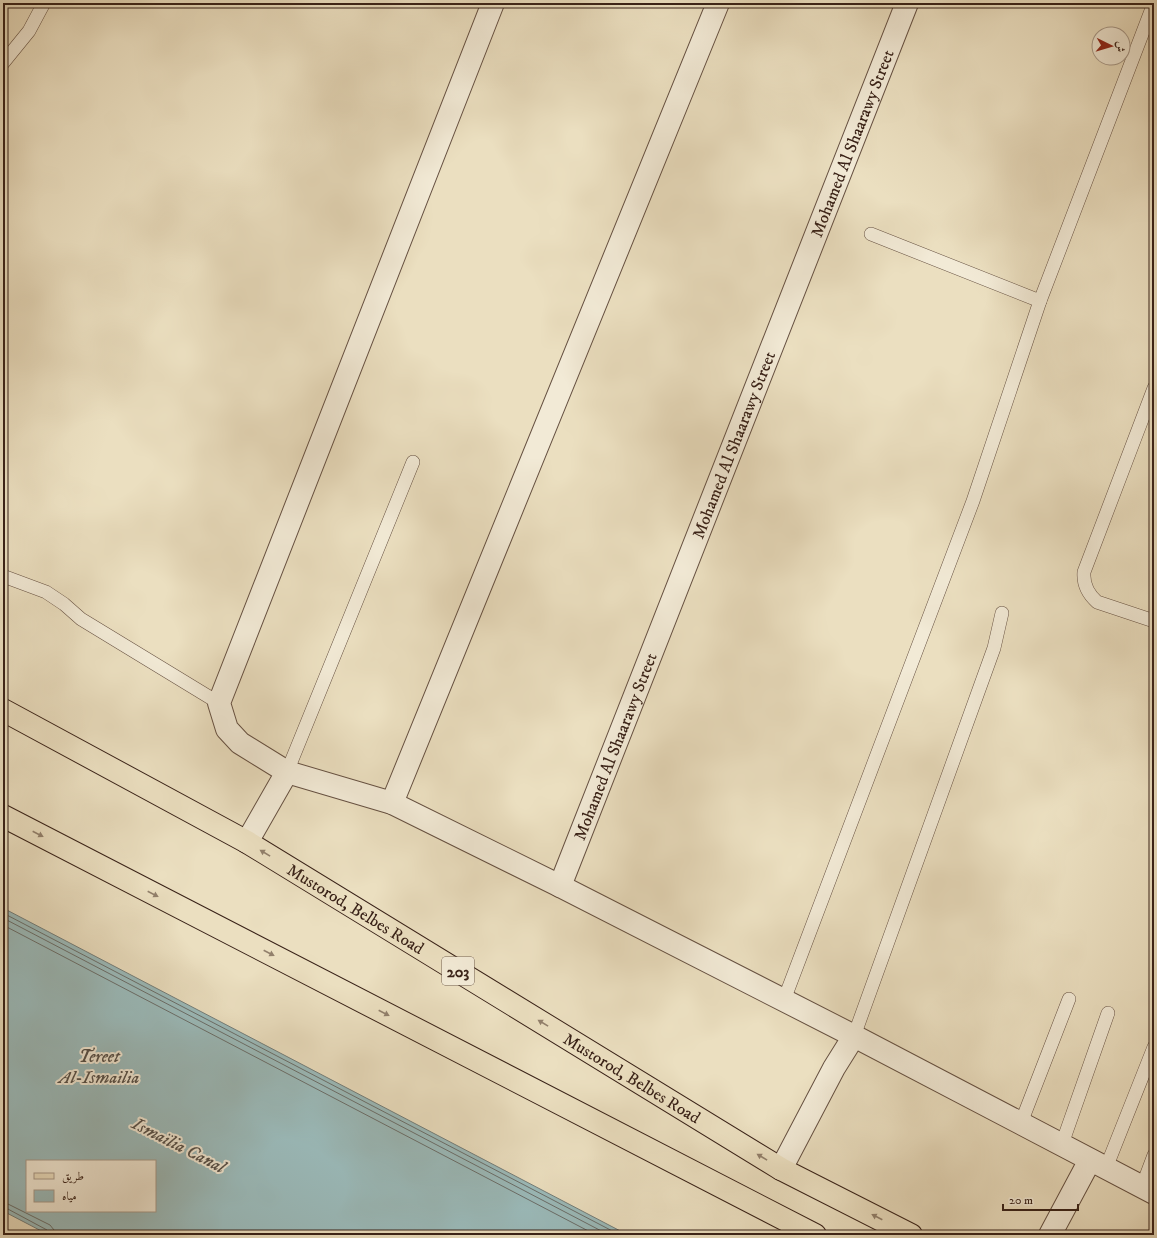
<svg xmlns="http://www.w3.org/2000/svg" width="1157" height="1238" font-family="'IM FELL DW Pica',Amiri,serif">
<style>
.water{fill:#9bbbbb;stroke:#747e7a;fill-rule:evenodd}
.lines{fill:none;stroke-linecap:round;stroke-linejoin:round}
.shore{stroke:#6a6e6a;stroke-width:1}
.service-casing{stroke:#665142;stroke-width:14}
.minor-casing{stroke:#665142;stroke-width:24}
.primary-casing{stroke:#392218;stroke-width:24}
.service{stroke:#f2ead6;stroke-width:13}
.minor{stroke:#f2ead6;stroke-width:22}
.primary{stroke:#ebdfc0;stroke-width:22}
.oneway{fill:#92806c}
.labels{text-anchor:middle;stroke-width:4;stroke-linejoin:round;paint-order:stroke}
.shield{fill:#f2ead6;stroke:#705e51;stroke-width:1}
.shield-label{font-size:16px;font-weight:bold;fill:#392218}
.street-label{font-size:17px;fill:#392218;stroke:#f2ead6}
.water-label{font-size:18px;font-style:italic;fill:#565049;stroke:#f2ead6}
</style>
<rect width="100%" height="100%" fill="#ebdfc0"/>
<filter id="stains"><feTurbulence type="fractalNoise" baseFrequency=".005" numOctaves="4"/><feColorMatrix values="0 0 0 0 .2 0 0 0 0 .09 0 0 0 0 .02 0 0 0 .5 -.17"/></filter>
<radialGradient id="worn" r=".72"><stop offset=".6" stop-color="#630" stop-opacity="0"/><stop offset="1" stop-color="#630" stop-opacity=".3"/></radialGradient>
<path class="water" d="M3,908L628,1235H49L3,1211ZM27,1161H155V1211H27Z"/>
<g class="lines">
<g class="shore">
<polyline points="3,913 620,1235"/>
<polyline points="3,918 609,1235"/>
<polyline points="3,925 596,1235"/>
<polyline points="3,1203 8,1204 50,1225 54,1230 55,1235"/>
<polyline points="3,1208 6,1208 47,1230 50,1235"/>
</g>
<defs>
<g id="service">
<polyline points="3,63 29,31 44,3"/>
<polyline points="871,234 1040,301"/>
<path d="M1154,388L1084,572C1083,584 1087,593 1097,602L1154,621"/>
<polyline points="3,576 46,592 64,604 81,619 219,703"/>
<polyline points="287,772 413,462"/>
<polyline points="784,1000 973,501 1040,301 1154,3"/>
<polyline points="854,1036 994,648 1002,613"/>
<polyline points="1021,1123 1069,999"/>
<polyline points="1062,1144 1108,1013"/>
<polyline points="1106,1168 1154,1047"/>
<polyline points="1142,1187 1154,1155"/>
</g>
<g id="minor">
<polyline points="493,3 219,703 227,729 240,743 287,772 392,803 560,886 854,1036 1154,1193"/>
<polyline points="392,803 718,3"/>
<polyline points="247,842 287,772"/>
<path id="s1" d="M560,886L907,3"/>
<polyline points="781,1169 834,1068 854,1036"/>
<polyline points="1050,1235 1090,1160"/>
</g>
<g id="primary">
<path id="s2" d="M3,710L247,842L781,1169L911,1235"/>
<polyline points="3,816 815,1235"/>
</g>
</defs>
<use href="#service" class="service-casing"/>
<use href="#minor" class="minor-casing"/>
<use href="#primary" class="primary-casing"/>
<use href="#service" class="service"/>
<use href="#minor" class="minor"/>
<use href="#primary" class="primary"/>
</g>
<defs><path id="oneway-solid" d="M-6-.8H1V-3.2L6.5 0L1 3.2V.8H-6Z"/></defs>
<g class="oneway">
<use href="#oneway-solid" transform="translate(38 834) rotate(27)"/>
<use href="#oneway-solid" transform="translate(265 853) rotate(-149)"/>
<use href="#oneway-solid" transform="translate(153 894) rotate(27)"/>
<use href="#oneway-solid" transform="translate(269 953) rotate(27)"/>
<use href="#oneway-solid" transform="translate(384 1013) rotate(27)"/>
<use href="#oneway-solid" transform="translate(543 1023) rotate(-149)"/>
<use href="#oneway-solid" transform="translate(762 1157) rotate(-149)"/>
<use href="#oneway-solid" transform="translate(877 1217) rotate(-153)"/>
</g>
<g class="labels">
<rect class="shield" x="442" y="957" width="32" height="28" rx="3"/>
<g class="shield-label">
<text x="458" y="977">203</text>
</g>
<g class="street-label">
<text dy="6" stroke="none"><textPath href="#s1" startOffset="798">Mohamed Al Shaarawy Street</textPath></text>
<text dy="6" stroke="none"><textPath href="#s1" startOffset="474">Mohamed Al Shaarawy Street</textPath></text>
<text dy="6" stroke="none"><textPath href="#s1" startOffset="150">Mohamed Al Shaarawy Street</textPath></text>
<text dy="6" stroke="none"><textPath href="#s2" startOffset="405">Mustorod, Belbes Road</textPath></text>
<text dy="6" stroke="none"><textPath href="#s2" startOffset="729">Mustorod, Belbes Road</textPath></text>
</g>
<g class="water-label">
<text x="99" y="1062">Tereet<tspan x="99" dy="21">Al-Ismailia</tspan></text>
<text transform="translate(179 1145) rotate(27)" y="6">Ismaïlia Canal</text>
</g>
</g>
<rect width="1157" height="1238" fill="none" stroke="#ebdfc0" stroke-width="16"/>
<rect x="4" y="4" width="1149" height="1230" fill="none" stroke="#392218" stroke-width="2"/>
<rect x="8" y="8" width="1141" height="1222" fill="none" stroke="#392218"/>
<rect x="26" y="1160" width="130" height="52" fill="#f2ead6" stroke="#a89a8a"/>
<rect x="34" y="1173" width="20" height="6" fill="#ebdfc0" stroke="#a89a8a"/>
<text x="62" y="1180" font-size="12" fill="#392218">طريق</text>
<rect x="34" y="1190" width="20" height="12" fill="#9bbbbb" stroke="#a89a8a"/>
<text x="62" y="1200" font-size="12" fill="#392218">مياه</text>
<g transform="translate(1111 46) rotate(95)"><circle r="19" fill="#f2ead6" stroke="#a89a8a"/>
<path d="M0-3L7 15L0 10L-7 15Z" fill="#8f2418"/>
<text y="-6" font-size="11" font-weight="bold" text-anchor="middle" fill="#392218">ش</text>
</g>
<path d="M1003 1204v6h75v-6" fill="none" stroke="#392218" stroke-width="2"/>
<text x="1009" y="1204" font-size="12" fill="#392218" stroke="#f2ead6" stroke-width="3" paint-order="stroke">20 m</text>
<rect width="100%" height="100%" filter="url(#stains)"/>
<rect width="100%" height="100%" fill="url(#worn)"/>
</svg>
